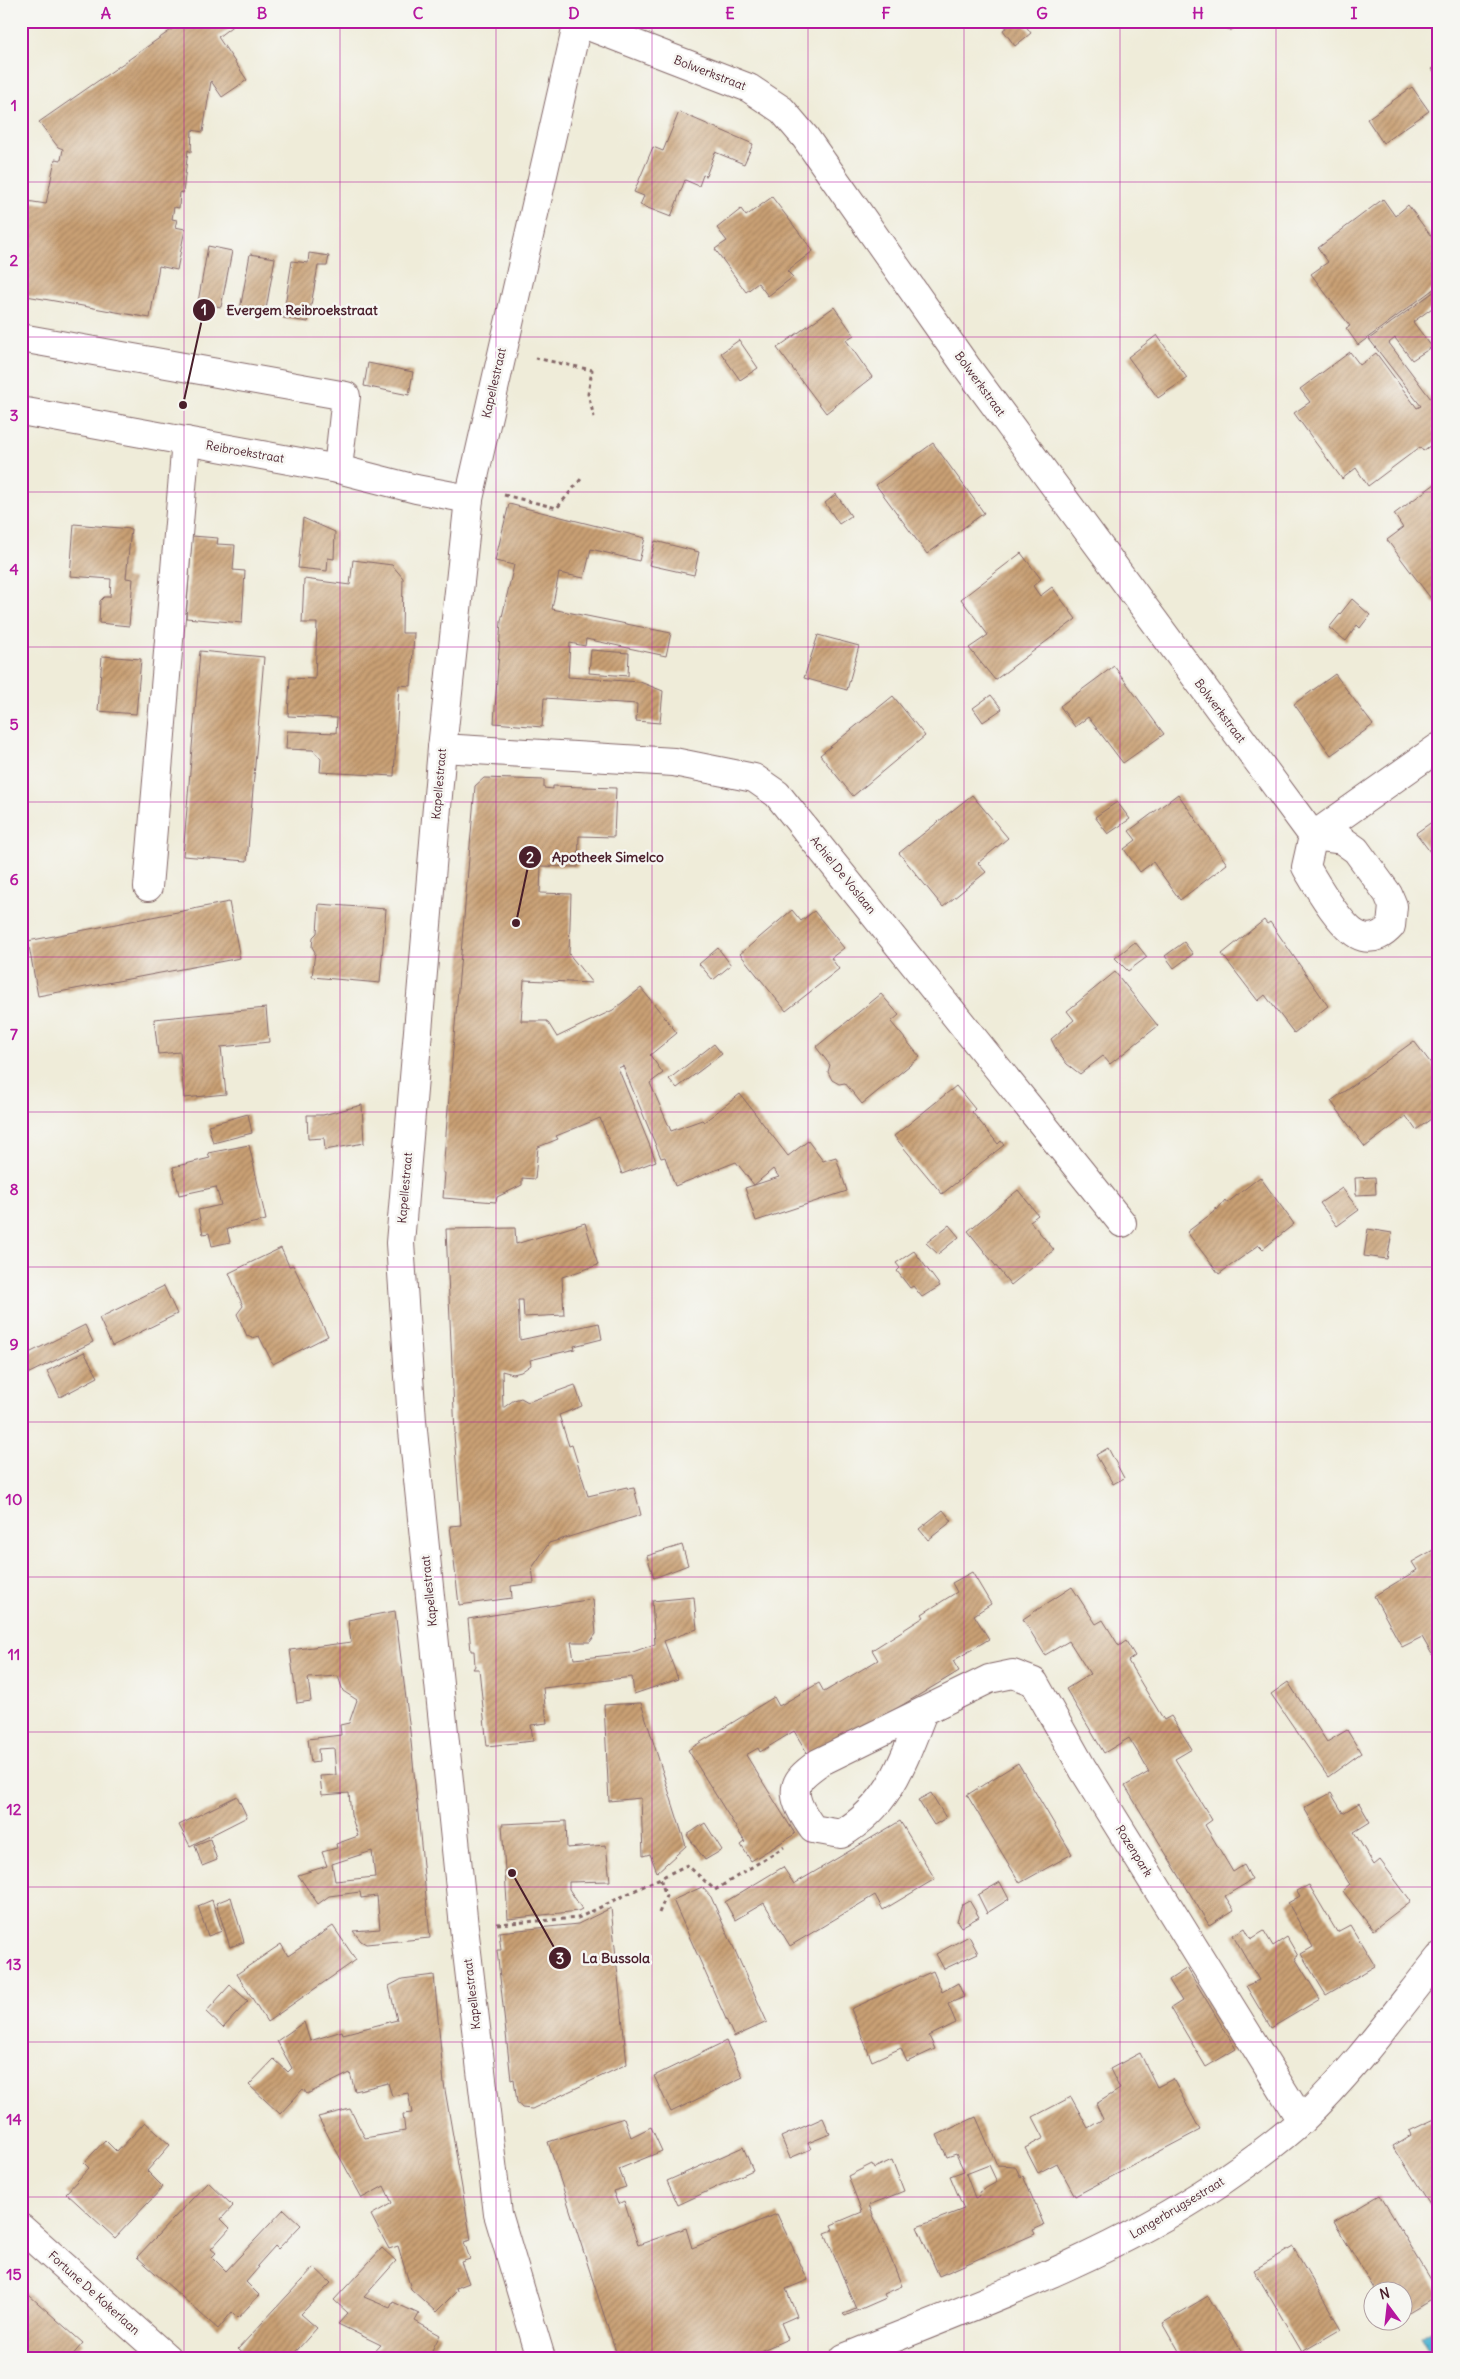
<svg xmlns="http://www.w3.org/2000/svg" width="1460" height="2379" font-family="Delius,sans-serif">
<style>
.water{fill:url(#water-ripples);stroke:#506b80}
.building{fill:url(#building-hatch);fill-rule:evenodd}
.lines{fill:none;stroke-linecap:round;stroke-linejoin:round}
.minor-casing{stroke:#846768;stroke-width:30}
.path{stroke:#846768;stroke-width:3;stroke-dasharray:4 4;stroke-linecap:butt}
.minor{stroke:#fff;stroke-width:28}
.grid{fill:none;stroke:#b5179e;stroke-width:1;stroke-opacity:0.55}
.labels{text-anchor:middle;stroke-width:5;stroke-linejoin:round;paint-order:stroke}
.street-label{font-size:12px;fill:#4a1f2b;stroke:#f6f6f2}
.leader{fill:none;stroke:#4a1f2b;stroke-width:2}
.callout-dot{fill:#4a1f2b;stroke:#f6f6f2;stroke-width:2}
.mark-label{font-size:15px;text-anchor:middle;font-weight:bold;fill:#fff}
.callout-label{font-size:14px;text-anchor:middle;font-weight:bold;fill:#4a1f2b;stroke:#f6f6f2;stroke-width:5;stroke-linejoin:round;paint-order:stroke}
.neatline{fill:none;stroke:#b5179e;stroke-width:2}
.grid-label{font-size:16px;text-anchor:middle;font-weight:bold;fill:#b5179e}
</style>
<defs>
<pattern id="water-ripples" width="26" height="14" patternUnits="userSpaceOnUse" patternTransform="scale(1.25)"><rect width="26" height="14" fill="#55b7d4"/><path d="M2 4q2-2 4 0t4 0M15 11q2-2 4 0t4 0" fill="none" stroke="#4894ac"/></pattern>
<pattern id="building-hatch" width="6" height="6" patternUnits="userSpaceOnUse" patternTransform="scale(1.25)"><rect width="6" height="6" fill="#c9a074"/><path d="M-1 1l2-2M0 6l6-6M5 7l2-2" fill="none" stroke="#a5825f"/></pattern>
</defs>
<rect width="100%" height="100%" fill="#f6f6f2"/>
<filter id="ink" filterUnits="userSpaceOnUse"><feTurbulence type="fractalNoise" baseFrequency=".02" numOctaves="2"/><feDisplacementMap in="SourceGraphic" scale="10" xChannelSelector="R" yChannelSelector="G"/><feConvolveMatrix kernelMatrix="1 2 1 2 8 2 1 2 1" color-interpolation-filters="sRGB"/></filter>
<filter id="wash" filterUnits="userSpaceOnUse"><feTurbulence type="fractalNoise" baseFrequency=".0096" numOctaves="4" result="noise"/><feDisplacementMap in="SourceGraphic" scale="20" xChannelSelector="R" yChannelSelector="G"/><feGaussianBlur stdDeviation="1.12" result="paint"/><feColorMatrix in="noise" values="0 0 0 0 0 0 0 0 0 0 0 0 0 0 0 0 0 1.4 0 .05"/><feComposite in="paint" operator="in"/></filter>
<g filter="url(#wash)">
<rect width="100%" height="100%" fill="#efecd9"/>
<polygon class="water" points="1439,2326 1439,2358 1434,2358 1421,2337"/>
<g id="blocks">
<g class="building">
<polygon points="184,21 239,21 218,37 247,80 222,97 211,81 203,132 192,130 191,152 188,150 183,193 180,192 179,208 174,207 172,219 177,220 175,227 185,229 177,270 159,266 150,318 21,295 21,200 46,204 55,159 61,160 63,149 58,147 39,122"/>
<polygon points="1015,21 1022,21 1031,33 1015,46 1003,30"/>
<polygon points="1222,21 1245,21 1230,31"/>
<polygon points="1439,64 1439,78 1432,69"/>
<polygon points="1412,87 1429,111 1383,143 1367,119"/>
<polygon points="679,112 753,144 744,164 715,152 706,176 703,175 699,186 685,180 671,217 640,205 644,196 634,192 653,147 663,151"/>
<polygon points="772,197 813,251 787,271 793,277 768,296 758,283 746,292 715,249 727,241 717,228 741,209 746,216"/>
<polygon points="1383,199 1395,216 1408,205 1439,247 1439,260 1432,265 1439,274 1439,285 1358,345 1346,328 1350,326 1311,274 1328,262 1318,248"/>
<polygon points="208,246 232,251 221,307 198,302"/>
<polygon points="309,253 329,256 327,266 318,266 308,322 283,318 292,261 308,263"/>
<polygon points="250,254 275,258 265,315 240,310"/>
<polygon points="1439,288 1439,303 1413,322 1432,347 1412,360 1395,338 1389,343 1431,399 1439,394 1439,433 1435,428 1433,429 1439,439 1423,451 1420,447 1368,486 1356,468 1342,479 1294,413 1310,402 1300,389 1350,352 1360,365 1376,353 1417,408 1421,406 1369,339"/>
<polygon points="834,307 854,335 846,340 872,377 826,413 777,348"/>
<polygon points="1157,335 1187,378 1158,398 1128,357"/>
<polygon points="739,340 758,368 740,380 721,353"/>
<polygon points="368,363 413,372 409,395 364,386"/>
<polygon points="933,443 984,513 927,554 876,485"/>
<polygon points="1439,481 1439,602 1435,604 1387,540 1403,528 1394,514"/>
<polygon points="836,494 851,516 839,524 825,503"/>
<polygon points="509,504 645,538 639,561 591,549 584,578 559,573 552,609 671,633 666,656 586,639 585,646 570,643 568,677 640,682 663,691 660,723 636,721 637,704 544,698 542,727 494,723 501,621 514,565 495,561"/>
<polygon points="303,518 335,532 334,559 328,558 327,571 298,568"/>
<polygon points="74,524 131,529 126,578 133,579 129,626 99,623 100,601 104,597 110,597 111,579 70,576"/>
<polygon points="192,536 218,538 217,544 235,545 233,570 245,571 242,623 186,618"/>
<polygon points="655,541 699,552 694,575 649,565"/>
<polygon points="1021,553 1041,579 1033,586 1040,596 1052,587 1076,619 995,680 969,648 988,635 961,599"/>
<polygon points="353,560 392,565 403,578 402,633 414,633 411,686 399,685 394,776 320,772 321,759 313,750 286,749 287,731 336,733 337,718 288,716 290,678 315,679 317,623 302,623 304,579 350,585"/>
<polygon points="1352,599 1370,615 1360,628 1357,625 1346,641 1329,628"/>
<polygon points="818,635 859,646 847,690 804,678"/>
<polygon points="591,650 629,653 628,676 589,673"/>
<polygon points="200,651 264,657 247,861 183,856"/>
<polygon points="102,656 141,659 136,714 98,711"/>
<polygon points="1114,666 1164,734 1123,763 1088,717 1075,727 1060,706"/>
<polygon points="1335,674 1373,725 1331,755 1294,704"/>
<polygon points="991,695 1002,709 983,722 973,708"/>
<polygon points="893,696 925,736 853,796 820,755"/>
<polygon points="484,778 544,780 544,788 553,789 553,786 616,788 614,837 579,836 578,867 541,866 540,893 571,894 569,954 592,983 524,980 521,1021 547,1021 557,1037 613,1010 641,988 677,1033 650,1055 663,1073 650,1083 671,1131 702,1120 704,1122 740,1094 788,1156 808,1141 823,1161 836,1157 847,1191 756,1221 745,1188 779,1177 773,1169 754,1185 736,1162 675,1186 665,1157 661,1158 623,1066 618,1068 656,1161 622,1174 600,1118 556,1136 558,1139 538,1147 535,1179 522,1178 522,1185 497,1197 496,1202 443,1198 445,1173 443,1173 447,1121 475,786"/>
<polygon points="1178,794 1227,864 1180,900 1153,862 1140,872 1124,849 1136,840 1129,831"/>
<polygon points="972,795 1008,838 978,863 986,872 943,907 899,853"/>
<polygon points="1117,802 1130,819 1108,834 1095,817"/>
<polygon points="1439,817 1439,864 1416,833"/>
<polygon points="229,902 240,958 38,996 28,941"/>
<polygon points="319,904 386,909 380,983 312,977 315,952 312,947 313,937 317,933"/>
<polygon points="792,910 801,921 814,911 844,948 831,958 839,969 786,1011 740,954"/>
<polygon points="1264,920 1267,924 1270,922 1328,1006 1294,1033 1265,995 1258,1001 1222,954"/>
<polygon points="1135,942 1147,957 1128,971 1115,958"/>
<polygon points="1184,942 1193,954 1174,968 1165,956"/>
<polygon points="718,948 731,965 713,980 699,964"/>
<polygon points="1115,972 1158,1026 1110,1064 1103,1056 1080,1074 1067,1064 1058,1053 1051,1039 1074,1020 1067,1011"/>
<polygon points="881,994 899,1015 891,1022 920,1057 862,1104 845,1083 839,1084 832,1080 828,1072 830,1065 816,1047"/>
<polygon points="266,1008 269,1042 221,1047 226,1094 184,1098 180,1052 158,1054 154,1019"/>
<polygon points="1414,1041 1439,1074 1439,1113 1416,1130 1406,1116 1365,1147 1331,1101"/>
<polygon points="714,1044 722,1054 677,1088 669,1079"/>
<polygon points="956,1086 975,1109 972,1112 998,1144 1001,1141 1004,1145 942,1194 894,1136"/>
<polygon points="362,1105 364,1143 325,1150 324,1138 308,1139 307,1115 323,1115"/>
<polygon points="248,1114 252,1133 213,1143 208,1125"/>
<polygon points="249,1145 266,1220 227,1229 230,1242 212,1246 209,1233 203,1234 198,1210 221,1205 216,1187 179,1195 173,1167 210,1158 208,1153"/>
<polygon points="1260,1177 1294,1224 1263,1249 1259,1245 1219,1274 1187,1232 1215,1211 1215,1208 1217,1210 1225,1200 1227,1203"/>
<polygon points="1375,1177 1376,1194 1356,1195 1355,1178"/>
<polygon points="1342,1188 1359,1210 1337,1226 1320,1203"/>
<polygon points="1018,1190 1038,1215 1030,1221 1054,1250 1011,1285 968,1231"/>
<polygon points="585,1223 598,1265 562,1277 564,1315 524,1317 523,1300 518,1300 520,1340 599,1323 602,1339 574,1346 575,1349 530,1360 531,1365 521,1372 513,1374 502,1371 503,1408 514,1400 521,1398 528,1402 575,1385 582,1406 559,1415 569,1446 572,1445 588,1496 627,1487 628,1489 634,1488 641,1515 549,1543 532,1568 534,1583 511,1586 512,1598 459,1605 450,1526 461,1525 454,1434 455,1434 446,1229 515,1228 516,1244"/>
<polygon points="949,1225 959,1237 938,1254 926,1243"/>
<polygon points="1368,1229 1392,1233 1387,1259 1364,1256"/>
<polygon points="281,1248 289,1266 293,1265 328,1336 273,1364 259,1336 252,1338 247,1336 237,1314 243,1306 229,1273"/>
<polygon points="914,1251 940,1286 922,1297 913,1286 910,1288 897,1271 900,1268 896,1263"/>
<polygon points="164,1286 177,1314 112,1346 99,1318"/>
<polygon points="85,1325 93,1342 21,1377 21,1357"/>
<polygon points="84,1352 98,1377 60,1397 47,1371"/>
<polygon points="1108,1448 1124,1478 1113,1484 1096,1455"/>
<polygon points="943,1510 952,1521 928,1540 919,1529"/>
<polygon points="682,1545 688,1565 654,1578 647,1556"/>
<polygon points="1435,1549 1439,1556 1439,1656 1434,1658 1422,1637 1402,1647 1374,1596 1417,1570 1412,1562"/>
<polygon points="972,1572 991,1604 974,1615 989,1639 953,1661 959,1671 851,1736 848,1732 809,1756 794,1731 760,1752 758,1748 746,1755 795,1834 751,1861 741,1845 745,1842 688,1750 774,1697 779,1706 819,1683 824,1692 878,1660 872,1650 924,1617 922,1614 957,1592 952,1583"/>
<polygon points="1072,1587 1096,1624 1103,1620 1119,1646 1126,1641 1135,1656 1128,1661 1143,1686 1164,1720 1171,1716 1192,1749 1175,1759 1212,1820 1205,1825 1233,1872 1244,1865 1252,1880 1225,1896 1234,1910 1209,1925 1125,1786 1149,1772 1140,1756 1129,1738 1104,1753 1066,1689 1090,1674 1069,1641 1045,1655 1023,1619"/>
<polygon points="694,1597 697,1629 664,1641 678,1679 634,1694 632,1677 543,1688 547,1723 531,1725 533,1741 487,1746 479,1669 473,1669 475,1666 474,1651 471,1651 468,1619 593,1599 596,1634 590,1642 571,1642 574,1659 630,1653 655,1644 652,1601"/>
<path d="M395,1611L410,1731L430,1938L366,1944L361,1941L353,1931L380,1929L377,1896L361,1898L360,1892L329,1896L318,1904L298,1875L327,1866L322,1852L337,1848L336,1844L358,1836L351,1815L349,1793L322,1795L320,1776L336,1775L334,1748L318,1749L319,1762L311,1763L308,1739L341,1735L340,1725L349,1723L357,1700L343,1691L338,1676L308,1678L311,1701L297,1703L290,1650L351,1642L348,1620ZM372,1851L375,1877L335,1881L332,1864Z"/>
<polygon points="1288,1682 1327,1742 1347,1730 1361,1753 1328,1777 1271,1694"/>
<polygon points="641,1703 686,1846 657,1872 650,1854 643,1856 641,1798 609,1801 604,1705"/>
<polygon points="1018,1763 1072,1854 1020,1883 967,1795"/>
<polygon points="931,1793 946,1818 934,1825 918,1800"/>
<polygon points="1331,1793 1343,1813 1359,1803 1370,1822 1354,1832 1374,1865 1380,1860 1411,1901 1373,1930 1343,1891 1350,1885 1304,1808"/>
<polygon points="237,1796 247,1817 190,1846 179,1825"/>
<polygon points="566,1821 567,1848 606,1845 610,1881 569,1882 569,1889 582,1909 578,1911 508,1919 502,1824"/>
<polygon points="900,1821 935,1879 883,1910 875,1895 790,1946 764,1903 735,1920 725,1902 783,1867 794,1884"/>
<polygon points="705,1823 722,1850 705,1860 687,1835"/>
<polygon points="210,1839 217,1860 202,1866 195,1845"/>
<polygon points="1000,1882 1009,1899 987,1913 978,1895"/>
<polygon points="1309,1885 1337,1932 1350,1925 1375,1966 1326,1995 1301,1954 1313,1947 1288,1903 1300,1896 1297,1891"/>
<polygon points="702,1887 711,1897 767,2022 734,2037 673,1900"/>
<polygon points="231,1897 244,1942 230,1947 216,1903"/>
<polygon points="212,1900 222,1931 208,1936 198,1906"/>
<polygon points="969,1900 979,1917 961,1927 957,1921 962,1904"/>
<polygon points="611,1908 627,2064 532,2109 522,2108 517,2102 514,2079 511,2080 497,1950 501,1950 499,1932 578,1924"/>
<polygon points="333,1926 356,1960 267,2022 237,1974 281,1944 288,1956"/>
<polygon points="1245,1928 1251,1939 1264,1931 1273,1946 1287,1937 1298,1956 1295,1958 1320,1999 1271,2028 1246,1986 1259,1980 1233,1935"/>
<polygon points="969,1936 978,1953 944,1969 936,1954"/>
<polygon points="1187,1968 1236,2049 1206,2067 1171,2008 1182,2001 1169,1980"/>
<polygon points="933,1971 942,1992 958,1983 964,1997 948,2004 956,2023 929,2036 935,2049 907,2062 901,2048 872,2061 851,2009"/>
<polygon points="434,1975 444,2084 471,2240 464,2242 470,2259 461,2262 469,2283 456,2288 457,2291 436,2312 411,2289 398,2246 389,2249 371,2215 392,2203 384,2186 362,2198 318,2117 350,2109 365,2138 405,2131 403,2114 412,2113 408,2093 392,2096 388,2083 355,2091 350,2073 307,2094 303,2089 280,2114 249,2085 274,2059 288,2072 292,2068 277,2041 304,2022 310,2041 342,2031 343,2034 397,2020 389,1986 402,1979"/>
<polygon points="230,1985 248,2001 223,2028 206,2012"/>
<polygon points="726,2041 743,2077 671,2112 654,2076"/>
<polygon points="1140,2053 1157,2087 1173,2079 1200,2130 1075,2196 1057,2163 1038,2173 1025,2148 1044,2138 1033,2117 1071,2097 1088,2128 1103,2119 1096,2104 1120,2089 1110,2069"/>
<path d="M976,2117L997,2165L1015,2166L1021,2178L1023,2176L1044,2225L1033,2230L1035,2234L939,2276L917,2227L964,2209L950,2176L964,2171L956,2154L947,2157L937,2135ZM989,2165L997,2182L979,2192L980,2196L975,2198L966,2174Z"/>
<polygon points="1439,2117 1439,2215 1437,2215 1393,2146 1411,2135 1409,2131"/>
<polygon points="624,2118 631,2137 651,2127 662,2151 619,2169 626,2187 613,2191 618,2204 624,2201 638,2245 686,2228 692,2248 777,2214 808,2280 786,2289 797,2316 781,2323 788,2339 744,2358 618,2358 548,2142"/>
<polygon points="823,2118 830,2134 808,2143 811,2149 790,2158 781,2137"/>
<polygon points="145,2122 170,2145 147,2171 163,2187 115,2238 66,2193 89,2168 84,2163 105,2140 117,2152"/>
<polygon points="743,2147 753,2170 678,2205 667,2181"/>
<polygon points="892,2160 904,2191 869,2205 902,2286 884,2294 886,2298 845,2316 843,2314 856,2309 825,2233 833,2230 831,2225 862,2212 848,2176 872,2164 874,2168"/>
<polygon points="208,2182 233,2206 221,2219 230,2228 211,2249 216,2253 212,2257 226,2271 284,2209 301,2225 278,2249 275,2246 257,2266 259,2267 246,2282 259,2295 238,2318 232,2312 218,2329 137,2257"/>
<polygon points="1380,2195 1439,2293 1439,2295 1402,2317 1402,2292 1376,2292 1334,2222"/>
<polygon points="1293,2247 1341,2329 1302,2352 1254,2270"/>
<polygon points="382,2248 396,2261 364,2297 390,2308 393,2302 419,2314 415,2321 440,2335 428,2358 369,2358 381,2345 338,2324 348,2313 334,2300"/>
<polygon points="314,2267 331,2283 301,2314 317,2328 290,2358 248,2358 238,2349"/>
<polygon points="21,2288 83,2343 70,2358 21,2357"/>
<polygon points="1208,2296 1242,2352 1245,2358 1183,2358 1163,2323"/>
</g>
</g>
</g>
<g filter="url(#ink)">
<use href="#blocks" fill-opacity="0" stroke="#846768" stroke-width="1"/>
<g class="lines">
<defs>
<g id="minor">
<path d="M578,22L749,88L782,110L805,137L966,366L1313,836L1306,867C1316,884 1344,933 1363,937C1374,940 1384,934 1391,926L1393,906L1388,894L1356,850L1342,840L1313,836"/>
<polyline points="21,338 346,396 338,469"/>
<polyline points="21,411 338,469 416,489 469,499"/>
<polyline points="442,748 674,762 754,778 777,794 1122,1223"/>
<polyline points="1313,836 1439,747"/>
<polyline points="148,887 186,441"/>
<path d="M923,1712C903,1762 890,1805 841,1834L813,1829C804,1816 788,1795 800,1779C804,1773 812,1768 818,1763L989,1679L1013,1674L1034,1682L1083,1769L1301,2120"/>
<polyline points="21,2228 167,2358"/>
<polyline points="541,2358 498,2214 464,1927 412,1421 400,1243 442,748 469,499 578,21"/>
<path d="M844,2358C972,2306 1104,2260 1219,2183C1248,2163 1277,2143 1303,2119C1354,2070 1395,2013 1439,1958"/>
</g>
</defs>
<use href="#minor" class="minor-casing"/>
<g class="path">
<polyline points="535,358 592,370 588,394 594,417"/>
<polyline points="504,495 557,508 581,479"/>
<polyline points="659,1913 666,1896 660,1878"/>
<polyline points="497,1924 578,1918 687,1865 715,1890 784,1847"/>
</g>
<use href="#minor" class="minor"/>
</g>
</g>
<path class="grid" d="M184,21V2358M340,21V2358M496,21V2358M652,21V2358M808,21V2358M964,21V2358M1120,21V2358M1276,21V2358M21,182H1439M21,337H1439M21,492H1439M21,647H1439M21,802H1439M21,957H1439M21,1112H1439M21,1267H1439M21,1422H1439M21,1577H1439M21,1732H1439M21,1887H1439M21,2042H1439M21,2197H1439"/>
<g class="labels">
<g class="street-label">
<text transform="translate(710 73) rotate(21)" y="4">Bolwerkstraat</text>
<text transform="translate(494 383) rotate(-77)" y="4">Kapellestraat</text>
<text transform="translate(980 384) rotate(54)" y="4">Bolwerkstraat</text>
<text transform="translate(245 452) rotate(10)" y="4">Reibroekstraat</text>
<text transform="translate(1220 711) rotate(53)" y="4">Bolwerkstraat</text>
<text transform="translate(439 784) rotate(-85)" y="4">Kapellestraat</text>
<text transform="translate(843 875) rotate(51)" y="4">Achiel De Voslaan</text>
<text transform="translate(405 1188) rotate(-85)" y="4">Kapellestraat</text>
<text transform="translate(429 1591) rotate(-96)" y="4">Kapellestraat</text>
<text transform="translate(1134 1851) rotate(58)" y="4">Rozenpark</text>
<text transform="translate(472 1994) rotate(-97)" y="4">Kapellestraat</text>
<text transform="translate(1177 2208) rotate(-31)" y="4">Langerbrugsestraat</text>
<text transform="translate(94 2293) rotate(42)" y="4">Fortune De Kokerlaan</text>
</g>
</g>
<path class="leader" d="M183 405L204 310M516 923L530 857M512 1873L560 1958"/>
<g class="callout-dot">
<circle cx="183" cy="405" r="5"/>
<circle cx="516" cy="923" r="5"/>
<circle cx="512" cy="1873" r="5"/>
<circle cx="204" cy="310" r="12"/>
<circle cx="530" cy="857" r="12"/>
<circle cx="560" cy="1958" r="12"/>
</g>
<g class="mark-label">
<text x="204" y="315">1</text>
<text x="530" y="863">2</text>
<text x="560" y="1964">3</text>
</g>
<g class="callout-label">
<text x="302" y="315">Evergem Reibroekstraat</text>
<text x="608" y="862">Apotheek Simelco</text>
<text x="616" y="1963">La Bussola</text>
</g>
<rect width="1460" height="2379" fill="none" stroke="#f6f6f2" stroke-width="55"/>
<g transform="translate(1388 2306) rotate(345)"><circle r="24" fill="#f6f6f2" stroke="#b1a0a2"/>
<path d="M0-4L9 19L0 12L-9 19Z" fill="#b5179e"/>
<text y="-8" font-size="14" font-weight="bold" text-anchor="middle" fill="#4a1f2b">N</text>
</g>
<rect x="28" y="28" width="1404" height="2324" class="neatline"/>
<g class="grid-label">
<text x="106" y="19">A</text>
<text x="262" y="19">B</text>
<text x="418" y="19">C</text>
<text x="574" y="19">D</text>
<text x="730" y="19">E</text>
<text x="886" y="19">F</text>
<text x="1042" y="19">G</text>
<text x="1198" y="19">H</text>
<text x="1354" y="19">I</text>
<text x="14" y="111">1</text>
<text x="14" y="266">2</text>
<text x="14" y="421">3</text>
<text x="14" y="575">4</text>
<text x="14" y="730">5</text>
<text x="14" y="885">6</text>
<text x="14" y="1040">7</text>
<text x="14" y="1195">8</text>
<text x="14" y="1350">9</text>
<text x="14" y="1505">10</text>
<text x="14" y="1660">11</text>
<text x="14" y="1815">12</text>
<text x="14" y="1970">13</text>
<text x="14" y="2125">14</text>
<text x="14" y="2280">15</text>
</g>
</svg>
